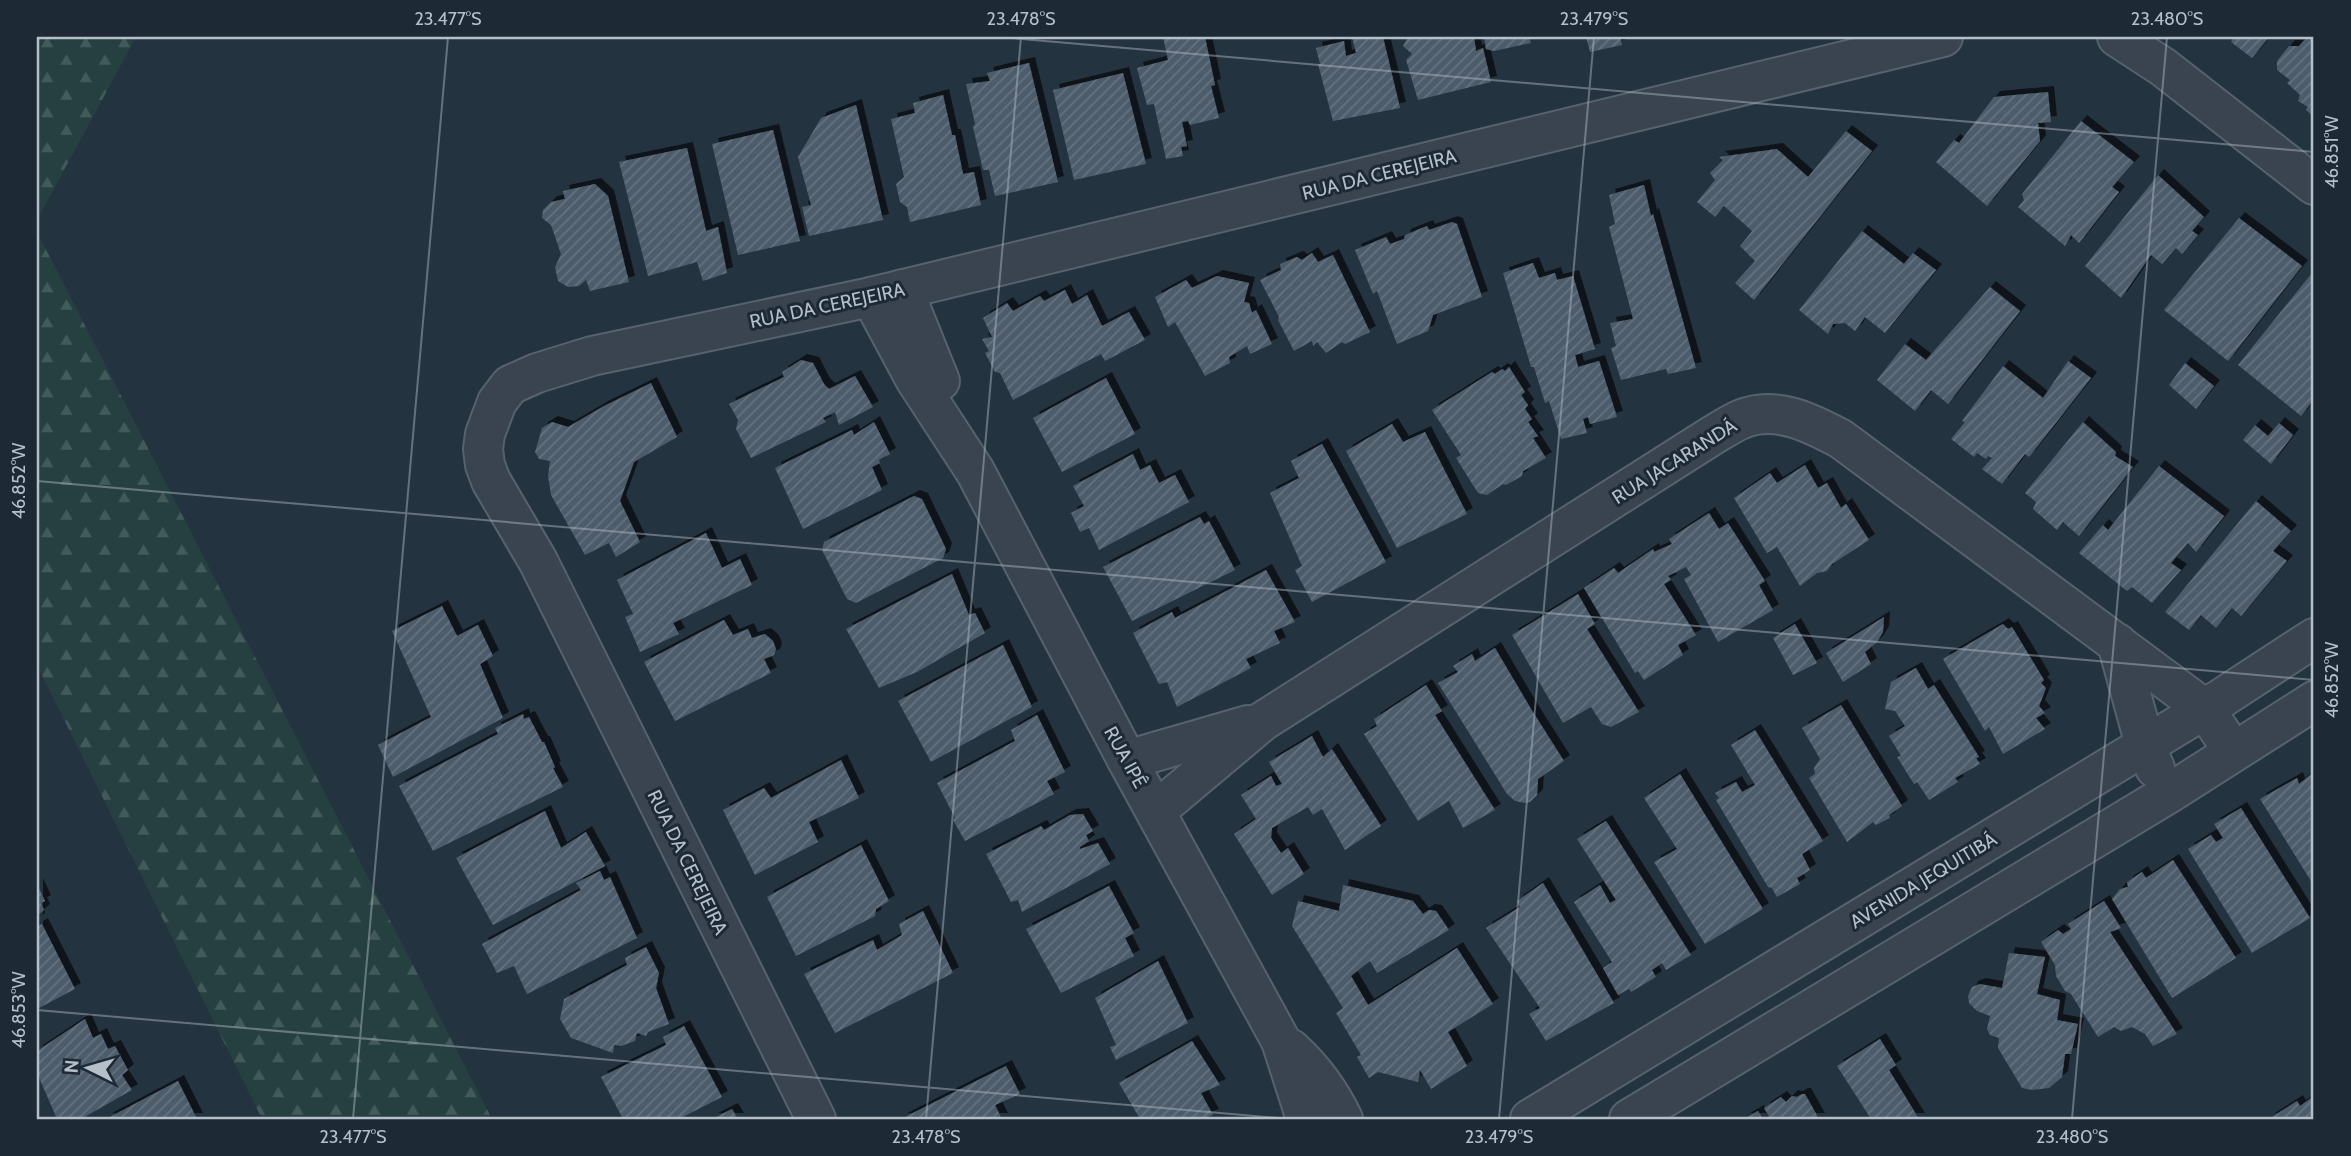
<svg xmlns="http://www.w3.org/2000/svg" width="2351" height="1156" font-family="Cabin,sans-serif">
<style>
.forest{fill:url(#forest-firs)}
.building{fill:url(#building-hatch);filter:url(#shadow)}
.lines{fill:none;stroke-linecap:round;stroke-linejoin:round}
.street-casing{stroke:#56626d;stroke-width:42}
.street{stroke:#394450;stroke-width:38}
.ticks{fill:none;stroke:#b5bfca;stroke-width:2;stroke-opacity:0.45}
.labels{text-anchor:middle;stroke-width:6;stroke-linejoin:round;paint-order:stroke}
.street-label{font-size:19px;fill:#b5bfca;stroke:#1d2935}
.neatline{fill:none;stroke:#b5bfca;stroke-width:2.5}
.ticks-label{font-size:18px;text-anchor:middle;fill:#b5bfca}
</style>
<defs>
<pattern id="forest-firs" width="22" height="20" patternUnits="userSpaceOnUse" patternTransform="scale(1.75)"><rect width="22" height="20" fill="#264041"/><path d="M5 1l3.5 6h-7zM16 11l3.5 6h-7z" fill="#435a5b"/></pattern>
<pattern id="building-hatch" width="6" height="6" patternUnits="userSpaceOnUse" patternTransform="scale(1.75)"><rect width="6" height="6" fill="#4d5c6b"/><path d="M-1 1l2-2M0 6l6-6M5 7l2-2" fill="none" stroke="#64727f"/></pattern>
<filter id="shadow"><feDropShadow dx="6" dy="-6" stdDeviation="0" flood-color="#0009"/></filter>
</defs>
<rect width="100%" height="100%" fill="#243340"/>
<g class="forest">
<polygon points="37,37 136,37 37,220"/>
<polygon points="37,232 492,1119 262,1119 37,665"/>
</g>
<g class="building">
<polygon points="1163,37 1205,37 1215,85 1211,86 1219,118 1190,125 1188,121 1182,122 1187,146 1181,147 1183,156 1166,159 1154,104 1147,105 1137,68 1168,60"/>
<polygon points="1352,37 1383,37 1400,108 1333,121 1318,64 1320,64 1316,48 1344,41 1346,56 1356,53"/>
<polygon points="1408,37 1474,37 1476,51 1483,48 1491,82 1418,100 1406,60 1412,54 1403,46"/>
<polygon points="1484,37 1529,37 1531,43 1494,51 1486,49"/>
<polygon points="1586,37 1620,37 1622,45 1590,52"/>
<polygon points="2231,37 2269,37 2252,58 2231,42 2233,38"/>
<polygon points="2307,37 2314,37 2314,117 2306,110 2308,107 2298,101 2300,95 2287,83 2290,80 2277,70 2277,61 2289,46 2299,46"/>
<polygon points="1029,63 1058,182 995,196 989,170 983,170 973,127 975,124 966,84 990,81 987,73"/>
<polygon points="1123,73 1146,164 1074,180 1053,90"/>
<polygon points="2048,92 2051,122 2038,123 2040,141 1987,206 1936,162 1954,140 1959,143 1994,97"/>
<polygon points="943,95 952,135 955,135 963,174 974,172 981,205 910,222 907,207 900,202 896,184 904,177 891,119 915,113 913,103"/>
<polygon points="856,105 883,220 809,236 802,207 811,205 798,157 821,118"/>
<polygon points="2081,121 2134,162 2112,187 2119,192 2079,243 2071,235 2065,246 2018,207 2024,200 2022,194"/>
<polygon points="773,130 800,241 738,255 712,144"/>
<polygon points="1846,131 1872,151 1754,300 1735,283 1755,261 1740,246 1752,231 1724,206 1715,217 1697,202 1715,180 1710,173 1723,160 1719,157 1777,149 1808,177"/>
<polygon points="687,148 706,231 718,227 727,273 703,281 697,262 648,276 619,162"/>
<polygon points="2158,175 2204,217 2192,231 2198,235 2182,254 2176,248 2162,264 2151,255 2121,298 2085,266"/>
<polygon points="595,184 608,196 629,282 590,291 586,280 579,286 568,287 558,281 555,267 561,254 551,225 542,218 543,210 551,202 565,199 563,191"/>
<polygon points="1644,185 1651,216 1653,214 1696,368 1668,374 1666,369 1621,380 1611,348 1616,346 1610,323 1633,319 1609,227 1615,224 1609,195"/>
<polygon points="2239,218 2302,266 2228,361 2164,310"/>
<polygon points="1452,222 1457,224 1482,297 1433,315 1428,331 1397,344 1377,291 1373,294 1355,250 1386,237 1390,244 1404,239 1405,235 1427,226 1429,230"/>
<polygon points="1862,231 1904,264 1913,253 1936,270 1885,333 1865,317 1855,331 1845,323 1833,324 1828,334 1799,310"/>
<polygon points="1312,253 1318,262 1333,255 1370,332 1345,344 1342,342 1326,353 1317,342 1313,346 1312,341 1294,351 1278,320 1279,317 1260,280 1281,270 1280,264 1297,257 1302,260"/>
<polygon points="1533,263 1539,278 1555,273 1557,280 1573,276 1595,349 1575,355 1578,367 1599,361 1617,417 1590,424 1588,417 1583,419 1587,433 1561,439 1549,401 1545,403 1534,367 1531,367 1503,273"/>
<polygon points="2312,273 2314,274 2314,399 2301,416 2238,365"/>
<polygon points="1217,276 1249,283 1244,302 1249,303 1252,313 1256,310 1272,344 1250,354 1247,346 1229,357 1230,363 1205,376 1175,322 1168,327 1155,297 1186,280 1192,288"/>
<polygon points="1990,287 2020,311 1948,404 1931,390 1915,411 1877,380 1905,344 1926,360"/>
<polygon points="1065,290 1072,304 1087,295 1102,326 1129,312 1145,340 1105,361 1101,354 1013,400 1000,373 995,372 985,353 989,351 982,339 992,337 983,318 1007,303 1013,311 1040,296 1044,301"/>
<polygon points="801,360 813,363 824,384 829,389 855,376 873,407 839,425 835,412 823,418 826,422 751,458 736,429 738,420 729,404 784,377 782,372"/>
<polygon points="2068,361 2091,378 2029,457 2025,454 2002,484 1982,469 1992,458 1988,456 1986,459 1977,453 1974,457 1951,439 1965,422 1962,421 2003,366 2043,398"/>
<polygon points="2185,363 2214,386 2196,409 2169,385"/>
<polygon points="1509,367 1525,392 1521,395 1528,405 1525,409 1532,419 1528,422 1538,436 1533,438 1546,458 1523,471 1522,476 1506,485 1503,484 1487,495 1478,493 1456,458 1461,455 1432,410 1492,372 1495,374 1502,369 1505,371"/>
<polygon points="1106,378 1135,434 1062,472 1033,418"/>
<polygon points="651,383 677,437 634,462 620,501 640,542 616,557 609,543 585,555 551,495 548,476 550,461 539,459 535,452 542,428 552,422 568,427 604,406"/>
<polygon points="874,422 890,454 879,460 880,463 872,467 882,490 803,529 775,468 852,430 854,435"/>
<polygon points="2083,422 2116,452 2115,456 2133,467 2079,536 2063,522 2057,530 2033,509 2036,502 2025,493"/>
<polygon points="2279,423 2293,435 2271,464 2243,440 2255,425 2268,436"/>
<polygon points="1392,424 1403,442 1425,432 1467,514 1397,548 1346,451"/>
<polygon points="1322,444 1386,562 1312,602 1295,570 1302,566 1270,493 1299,478 1291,461"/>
<polygon points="1133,454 1140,470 1150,465 1159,483 1175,475 1189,502 1099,550 1089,528 1080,532 1071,513 1084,506 1073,486"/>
<polygon points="1805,465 1818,488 1827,483 1841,508 1846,504 1869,540 1832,564 1827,571 1817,573 1800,586 1777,547 1767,553 1734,498 1770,473 1777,483"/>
<polygon points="2159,466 2224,516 2196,552 2188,543 2171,563 2181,570 2152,603 2132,587 2127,591 2079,553 2103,525 2108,530"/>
<polygon points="914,496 922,499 946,549 943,558 856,603 847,599 822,550 824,542"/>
<polygon points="2256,501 2291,531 2273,551 2287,561 2241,616 2232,608 2216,628 2201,615 2189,630 2165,612"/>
<polygon points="1709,513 1719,529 1728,523 1765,581 1759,585 1773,610 1718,642 1684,579 1691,575 1686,567 1668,576 1671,580 1664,584 1696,635 1678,645 1683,655 1644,680 1638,671 1635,673 1584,588 1614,568 1618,573 1653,549 1654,552 1672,544 1669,539"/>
<polygon points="1200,517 1204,524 1209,521 1235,570 1132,621 1103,567"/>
<polygon points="706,533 722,568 740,559 752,585 673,623 679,634 640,652 625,617 633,614 617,580"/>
<polygon points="1266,570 1295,622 1274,631 1280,643 1246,659 1251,668 1177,707 1167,682 1159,684 1133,633 1172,612 1175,618"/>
<polygon points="952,574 969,615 975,613 985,633 917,672 879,688 846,629"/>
<polygon points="1578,594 1595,624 1587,629 1639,712 1611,727 1602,724 1591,707 1563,723 1512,635"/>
<polygon points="442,606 457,636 478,625 493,656 480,664 503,718 393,777 378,745 431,717 392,631"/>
<polygon points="1884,617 1883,632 1877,642 1865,652 1871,664 1843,682 1826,653"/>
<polygon points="724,620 733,635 748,629 752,638 765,634 773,641 776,649 774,655 764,659 771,673 675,721 644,662"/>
<polygon points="1795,624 1817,663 1793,675 1773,638"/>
<polygon points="2003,624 2008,629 2012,627 2044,680 2041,683 2046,688 2039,706 2045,713 2036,718 2045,729 2003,754 1989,727 1985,731 1943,659"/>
<polygon points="1003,645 1032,707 931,762 898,701"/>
<polygon points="1495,648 1531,709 1564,761 1538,779 1537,795 1530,802 1525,803 1515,801 1507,794 1438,683 1458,672 1453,666 1472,654 1475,661"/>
<polygon points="1916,668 1928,689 1934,685 1979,757 1976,758 1980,764 1955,778 1958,782 1929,800 1917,782 1914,784 1897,757 1901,756 1889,736 1905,726 1895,711 1885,709 1891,682"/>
<polygon points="1426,685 1442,711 1435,715 1495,810 1463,828 1449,801 1418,821 1364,734 1377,726 1374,719"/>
<polygon points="1841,705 1902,806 1889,815 1890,818 1876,825 1873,822 1847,842 1809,778 1815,774 1814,768 1820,759 1802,728"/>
<polygon points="523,714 524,719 529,717 542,742 544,742 555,767 553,768 563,787 433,851 399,786 498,734 495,728"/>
<polygon points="1037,715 1065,772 1047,781 1054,794 965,841 953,820 955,818 937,783 1015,741 1011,730"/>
<polygon points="1755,730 1823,841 1802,854 1810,870 1797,878 1800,884 1777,897 1772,888 1768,887 1716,800 1719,798 1715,793 1736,782 1742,792 1755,785 1731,745"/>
<polygon points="1312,736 1323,757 1332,749 1381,826 1345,850 1322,809 1313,815 1308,807 1272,828 1271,838 1281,853 1288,848 1304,874 1272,895 1234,834 1256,819 1241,795 1271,776 1276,786 1282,784 1269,762"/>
<polygon points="841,760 859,798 809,822 818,842 755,875 723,810 764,788 771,798"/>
<polygon points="2314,772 2314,886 2260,799 2297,778 2299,784"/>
<polygon points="1680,774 1763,909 1705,944 1654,862 1677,849 1644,798"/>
<polygon points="2241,808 2310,918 2252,953 2188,849 2211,835 2216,842 2223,838 2214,824"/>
<polygon points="545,811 561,848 586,832 605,866 493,925 456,858"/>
<polygon points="1083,814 1093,831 1086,835 1089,841 1080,847 1080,849 1098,843 1110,864 1022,912 1018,900 1011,902 986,854 1041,826 1044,830 1070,815"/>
<polygon points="1606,821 1691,955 1666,970 1662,963 1652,970 1656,977 1631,992 1629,989 1618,995 1603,968 1612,962 1574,902 1600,885 1610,903 1616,900 1577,839"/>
<polygon points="861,845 889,901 876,909 875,916 796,956 767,897"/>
<polygon points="2173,860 2236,958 2172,998 2112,899 2120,889 2128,887 2127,882 2142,872 2146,878"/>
<polygon points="600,871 604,880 610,877 637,938 527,994 514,966 497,973 482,944 581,890 576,883"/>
<polygon points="1543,883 1614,1003 1546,1041 1529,1014 1540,1008 1486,928 1520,907 1517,901"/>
<polygon points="37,884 45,901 41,903 44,910 38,915 39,919 37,921"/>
<polygon points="1343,885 1413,901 1423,914 1429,910 1436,911 1449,930 1377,973 1370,961 1351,976 1368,1005 1457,948 1493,1004 1448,1032 1467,1066 1431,1089 1420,1070 1418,1082 1378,1072 1369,1078 1357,1057 1361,1055 1336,1013 1343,1008 1292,926 1298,901 1339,911"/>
<polygon points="1109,886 1134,933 1125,938 1134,956 1061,993 1026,929"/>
<polygon points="2104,901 2121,928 2110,932 2177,1034 2153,1046 2145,1034 2132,1027 2121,1031 2114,1027 2098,1037 2071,994 2065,991 2056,976 2055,965 2041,942 2058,930 2063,934 2071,929 2068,924"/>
<polygon points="923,911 953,973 835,1033 804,974 873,940 877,950 902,935 899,924"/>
<polygon points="42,924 75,989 37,1009 37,927"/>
<polygon points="646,947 659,973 656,988 669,1024 648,1032 646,1036 637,1033 635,1041 621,1046 614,1045 613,1053 571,1038 560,1019 564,999 627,965 625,958"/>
<polygon points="2009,953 2045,957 2037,994 2060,1000 2057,1020 2078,1024 2071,1054 2065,1054 2062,1077 2049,1088 2032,1090 2022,1088 1998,1048 1999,1038 1990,1035 1987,1029 1990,1016 1977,1011 1969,1003 1968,996 1972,987 1980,984 2002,988"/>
<polygon points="1158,961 1188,1023 1116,1060 1110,1047 1116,1045 1095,998"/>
<polygon points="85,1019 93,1038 101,1034 108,1049 115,1046 128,1070 122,1075 132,1090 81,1119 57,1119 37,1073 37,1051"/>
<polygon points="684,1026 722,1097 679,1119 623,1119 601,1077 666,1045 663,1037"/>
<polygon points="1880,1039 1896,1065 1889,1070 1919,1119 1871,1119 1837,1066"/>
<polygon points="1192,1041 1220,1085 1201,1093 1213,1115 1202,1119 1140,1119 1119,1083"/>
<polygon points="1006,1066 1020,1094 995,1105 1002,1119 901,1119"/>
<polygon points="178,1081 197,1119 106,1119"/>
<polygon points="1802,1094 1805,1094 1819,1119 1764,1119 1769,1116 1764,1108 1781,1097 1786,1102 1792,1096 1797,1097"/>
<polygon points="2314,1096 2314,1119 2269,1119 2297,1101 2300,1106"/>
<polygon points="732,1109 738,1119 712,1119"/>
<polygon points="1758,1111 1763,1119 1744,1119"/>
</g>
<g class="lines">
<defs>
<g id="street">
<polyline points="2117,37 2163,67 2314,185"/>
<polyline points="903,289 940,381"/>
<polyline points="871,297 915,379 975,471 1127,760 1281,1041 1306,1119"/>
<polyline points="2117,643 2145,745 2155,768"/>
<polyline points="1127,760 1248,725"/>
<path d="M1156,811L1263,721L1713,435C1722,430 1732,423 1742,419C1776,405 1811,423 1841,439L2205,709L2233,751"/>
<path d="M1291,1049C1312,1068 1331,1094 1343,1119"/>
<polyline points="816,1119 538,561 491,481 485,465 483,449 485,434 497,402 510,385 537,373 592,356 871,297 1943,37"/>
<polyline points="1530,1119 2205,709 2314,638"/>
<polyline points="1629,1119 2168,794 2314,701"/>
</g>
</defs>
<use href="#street" class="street-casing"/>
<use href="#street" class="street"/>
</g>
<path class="ticks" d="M1000,37L2314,152M37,481L2314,680M37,1010L1290,1119M353,1119L448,37M926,1119L1021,37M1499,1119L1594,37M2072,1119L2167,37"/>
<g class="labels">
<g class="street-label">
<text transform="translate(1379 174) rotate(-14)" y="7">RUA DA CEREJEIRA</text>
<text transform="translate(827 305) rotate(-12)" y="7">RUA DA CEREJEIRA</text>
<text transform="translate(1674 461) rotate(-32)" y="7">RUA JACARANDÁ</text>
<text transform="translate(1126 757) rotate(61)" y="7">RUA IPÊ</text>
<text transform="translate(688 862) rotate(64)" y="7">RUA DA CEREJEIRA</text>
<text transform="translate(1923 880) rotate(-31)" y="7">AVENIDA JEQUITIBÁ</text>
</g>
</g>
<rect width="2351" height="1156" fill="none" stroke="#1d2935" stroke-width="77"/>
<g transform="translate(88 1068) rotate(275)" stroke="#1d2935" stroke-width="5" paint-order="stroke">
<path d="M0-5L12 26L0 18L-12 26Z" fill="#b5bfca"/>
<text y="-10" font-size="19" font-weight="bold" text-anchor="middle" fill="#b5bfca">N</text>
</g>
<rect x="38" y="38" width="2274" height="1080" class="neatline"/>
<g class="ticks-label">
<text x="448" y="25">23.477°S</text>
<text x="1021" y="25">23.478°S</text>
<text x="1594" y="25">23.479°S</text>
<text x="2167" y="25">23.480°S</text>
<text transform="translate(2332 152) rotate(-90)" y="6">46.851°W</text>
<text transform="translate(19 481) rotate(-90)" y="6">46.852°W</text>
<text transform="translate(2332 680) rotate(-90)" y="6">46.852°W</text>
<text transform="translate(19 1010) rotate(-90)" y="6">46.853°W</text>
<text x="353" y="1143">23.477°S</text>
<text x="926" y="1143">23.478°S</text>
<text x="1499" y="1143">23.479°S</text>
<text x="2072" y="1143">23.480°S</text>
</g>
</svg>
